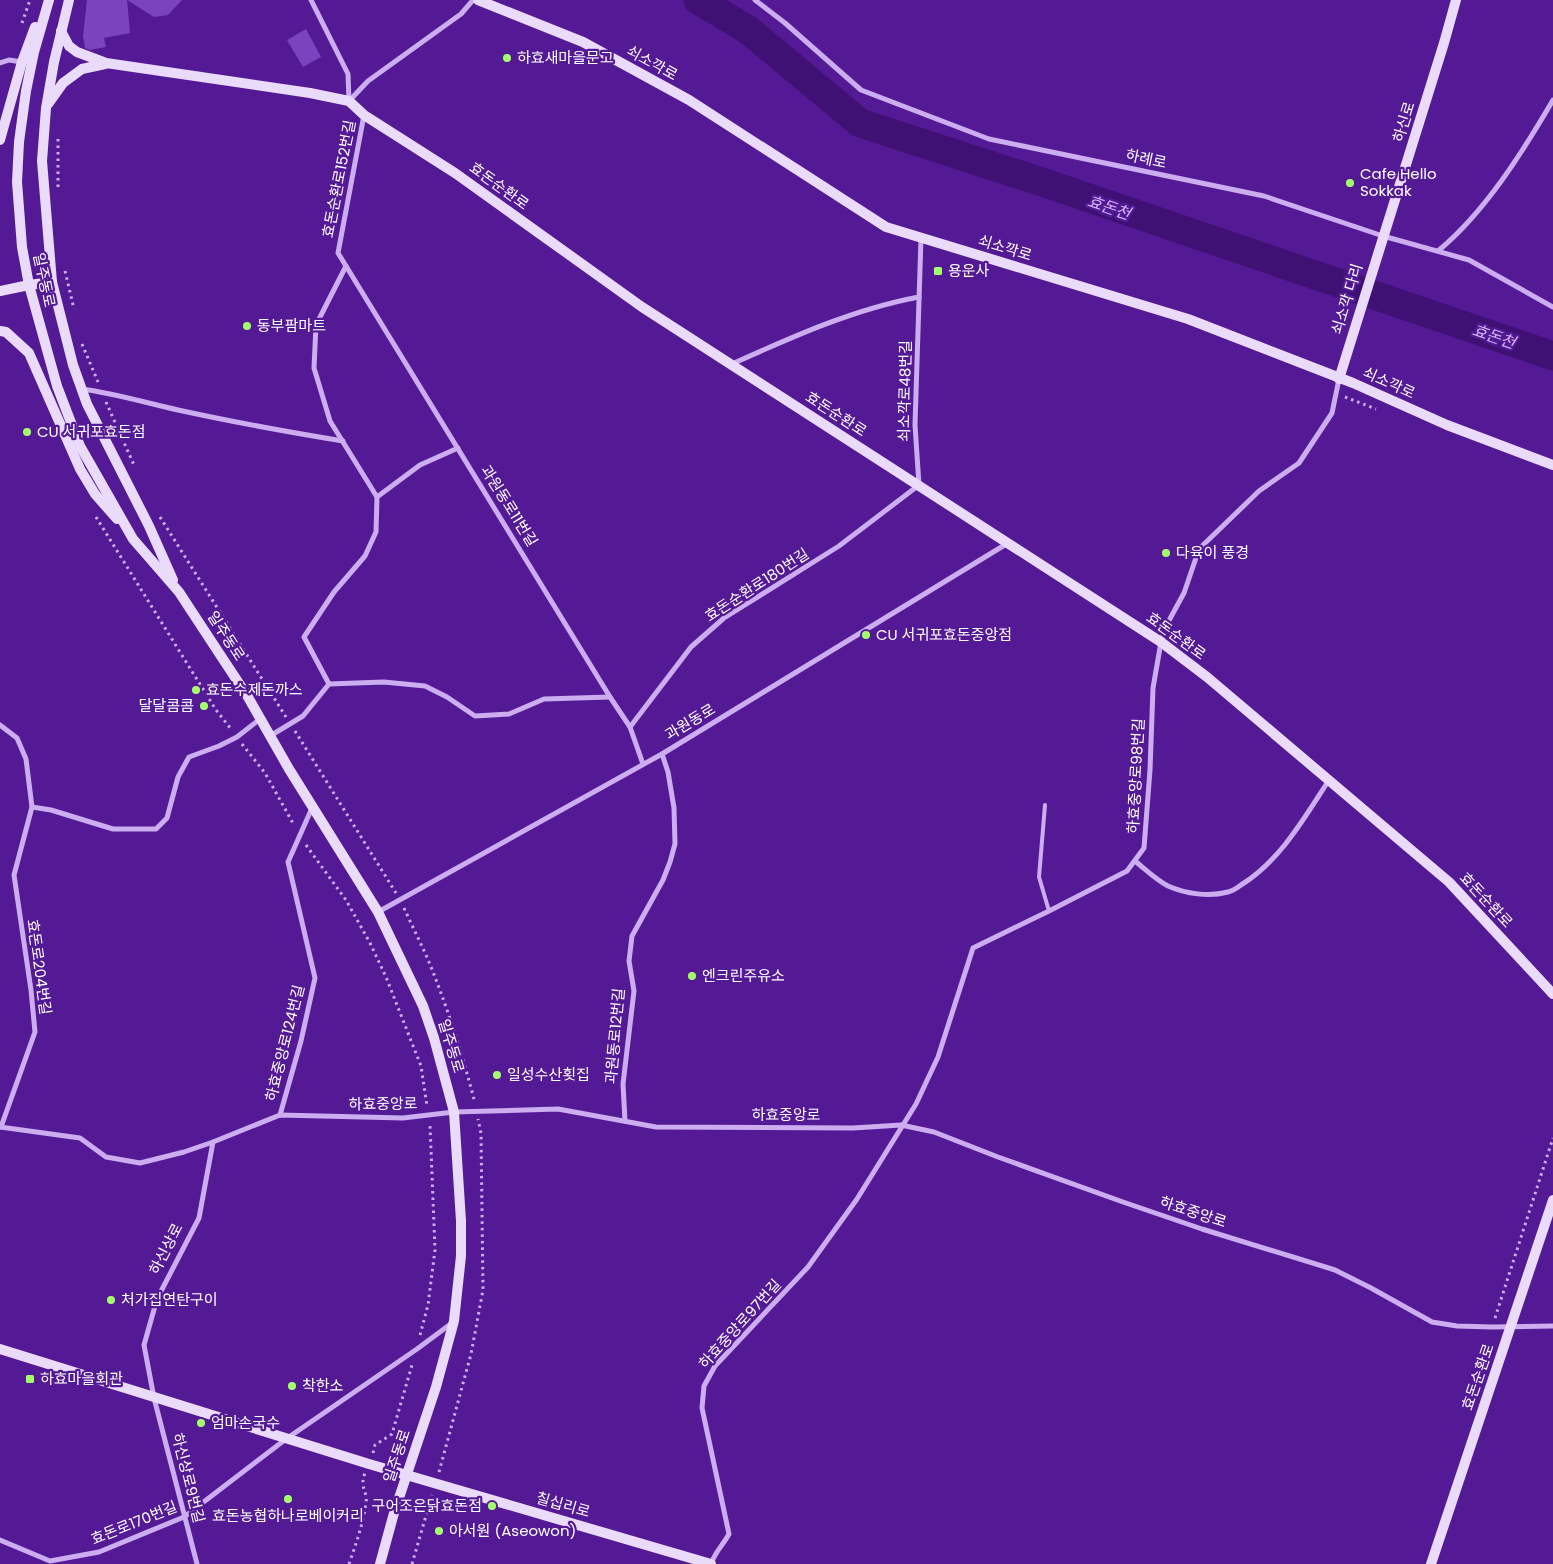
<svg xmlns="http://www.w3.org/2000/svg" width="1553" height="1564" font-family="Poppins,'Noto Sans KR',sans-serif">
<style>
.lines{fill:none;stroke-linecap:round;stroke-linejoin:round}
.river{stroke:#401174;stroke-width:29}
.building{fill:#7b43bd}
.path{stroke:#cbadf0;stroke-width:3;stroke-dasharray:2.5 4;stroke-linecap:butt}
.lane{stroke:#cbadf0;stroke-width:4}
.street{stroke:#cbadf0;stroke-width:5}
.secondary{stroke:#eadbfb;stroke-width:10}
.poi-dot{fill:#a5ff6c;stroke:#541a96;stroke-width:2}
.labels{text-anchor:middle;stroke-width:4.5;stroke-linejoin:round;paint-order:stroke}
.poi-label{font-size:15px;fill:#fff;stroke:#541a96;text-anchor:start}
.street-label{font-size:15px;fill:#fff;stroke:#541a96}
.water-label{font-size:16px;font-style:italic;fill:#d5baf7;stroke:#541a96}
</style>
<rect width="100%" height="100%" fill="#541a96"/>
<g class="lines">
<polyline class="river" points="698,0 747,29 860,123 1045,183 1553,356"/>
</g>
<g class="building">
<polygon points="87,0 182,0 168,15 154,17 127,0 130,33 104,38 106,47 90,50 85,48 83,36"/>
<polygon points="306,29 321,57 303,67 287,40"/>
</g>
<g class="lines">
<g class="path">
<polyline points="22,23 30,0"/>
<polyline points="58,139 58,188"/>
<polyline points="65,271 74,309"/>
<polyline points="82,344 98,382"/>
<polyline points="1345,397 1376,409"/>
<polyline points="106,402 134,465"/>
<polyline points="96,517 216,710 231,729"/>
<polyline points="160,517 286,717"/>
<polyline points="295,731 396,893"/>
<polyline points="242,744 265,773 294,825"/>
<polyline points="306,845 346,900 370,943 386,977 421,1066 427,1106"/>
<path d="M404,908C413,928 423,947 431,967C449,1012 463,1057 475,1103"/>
<polyline points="1495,1318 1553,1138"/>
<polyline points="420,1335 428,1305 435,1250 430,1125"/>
<polyline points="373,1453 375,1445 392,1434 412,1365"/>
<polyline points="439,1472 471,1354 483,1290 481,1133 478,1119"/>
<path d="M349,1564C356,1544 363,1524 366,1503C368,1491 359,1488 365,1473"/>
<polyline points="412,1564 432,1495"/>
</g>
<polyline class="lane" points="1045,805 1039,877 1049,911"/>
<g class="street">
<polyline points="311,0 348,74 349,101"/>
<polyline points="755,0 785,23 861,90 989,139 1264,196 1383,236 1469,260 1553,307"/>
<polyline points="0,63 9,60 22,62"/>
<polyline points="349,101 368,81 461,14 473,0"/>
<polyline points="364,115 338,253 610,697 630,727 643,764"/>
<path d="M1438,251C1485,212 1522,153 1553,100"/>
<path d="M732,364C792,337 854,309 919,297"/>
<path d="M81,389C114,393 146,403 178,410C233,422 288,432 343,441"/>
<polyline points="377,497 420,465 458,448"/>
<polyline points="329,684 304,637 334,592 365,556 376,532 377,497 330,421 314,368 316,325 346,266"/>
<polyline points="0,725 17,738 26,759 32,807 14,875 31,990 35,1032 1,1127"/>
<polyline points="630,727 691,647 724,618 839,546 919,485 915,425 921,238"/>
<polyline points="270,736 303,716 329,684 384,682 425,686 447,697 475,716 509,714 544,699 610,697"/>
<polyline points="32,807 51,810 113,829 156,829 167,818 178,777 189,757 219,746 237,737 260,719"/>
<path d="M1135,861C1145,869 1156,880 1168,886C1186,894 1209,897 1228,892C1233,891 1237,888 1241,885C1280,861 1305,817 1329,780"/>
<polyline points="378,912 662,754 1008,543"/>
<polyline points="280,1115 301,1041 315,978 288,862 312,808"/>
<polyline points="625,1121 623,1084 634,991 629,961 632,936 663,880 670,862 675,844 674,808 668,772 662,754"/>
<polyline points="0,1127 80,1138 106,1157 140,1163 184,1152 213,1142 280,1115 403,1118 454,1112 558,1109 656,1127 853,1128 901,1125 934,1132 998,1157 1123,1202 1202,1229 1335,1270 1371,1288 1432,1322 1457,1326 1492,1327 1553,1326"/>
<polyline points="0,1540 50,1561 99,1552 184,1517 286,1439 417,1349 452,1323"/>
<polyline points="197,1564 154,1398 144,1345 157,1299 199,1218 213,1142"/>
<path d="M711,1564C715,1552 723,1545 729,1534L702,1408L704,1386L715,1366L808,1267L857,1199L916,1104L938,1057L973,948L1049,911L1127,871L1144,848L1150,770L1153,688L1161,642L1166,626L1184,593L1199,549L1259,491L1299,463L1332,413L1339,379"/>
</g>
<g class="secondary">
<polyline points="49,0 34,52 26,91 19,142 17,182 22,247 29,285 57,386 80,446 133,539 179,592 217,650 248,697 289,769 378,912 423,1006 434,1038 454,1112 461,1221 461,1256 454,1321 436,1387 394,1513 380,1564"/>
<polyline points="69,0 54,62 46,108 42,161 52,282 73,365 87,404 149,526 173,580"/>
<polyline points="478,0 583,42 689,100 886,227 1188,319 1353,383 1447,425 1553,465"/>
<polyline points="61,31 69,46 77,52 106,63 310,93 349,101 364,115 455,173 642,307 1161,642 1207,677 1449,882 1553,994"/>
<polyline points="48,104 63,83 82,69 105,64"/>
<polyline points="0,140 22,62 35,27"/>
<polyline points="0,291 29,285 52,282"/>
<polyline points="0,331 6,332 29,353 80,469 95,494 117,519"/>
<polyline points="1339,379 1444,43 1456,0"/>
<polyline points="0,1349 369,1464 711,1564"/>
<polyline points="1431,1564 1553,1200"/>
</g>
</g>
<g class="poi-dot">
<circle cx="507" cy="58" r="5"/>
<circle cx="1350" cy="183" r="5"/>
<rect x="933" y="266" width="10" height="10" rx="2.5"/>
<circle cx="247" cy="326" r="5"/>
<circle cx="27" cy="432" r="5"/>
<circle cx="1166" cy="553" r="5"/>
<circle cx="866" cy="635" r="5"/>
<circle cx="196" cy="690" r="5"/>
<circle cx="204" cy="706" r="5"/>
<circle cx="692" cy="976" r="5"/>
<circle cx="497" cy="1075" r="5"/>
<circle cx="111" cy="1300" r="5"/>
<rect x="25" y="1374" width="10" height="10" rx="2.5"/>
<circle cx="292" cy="1386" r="5"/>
<circle cx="201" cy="1423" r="5"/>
<circle cx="288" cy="1499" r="5"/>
<circle cx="492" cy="1506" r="5"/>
<circle cx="439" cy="1531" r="5"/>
</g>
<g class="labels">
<g class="poi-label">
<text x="517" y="63">하효새마을문고</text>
<text x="1360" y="179">Cafe Hello<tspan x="1360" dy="17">Sokkak</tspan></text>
<text x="948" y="276">용운사</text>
<text x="257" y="331">동부팜마트</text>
<text x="37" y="437">CU 서귀포효돈점</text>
<text x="1176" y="558">다육이 풍경</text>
<text x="876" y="640">CU 서귀포효돈중앙점</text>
<text x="206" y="695">효돈수제돈까스</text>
<text x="194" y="711" text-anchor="end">달달콤콤</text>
<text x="702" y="981">엔크린주유소</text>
<text x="507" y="1080">일성수산횟집</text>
<text x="121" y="1305">처가집연탄구이</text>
<text x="40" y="1384">하효마을회관</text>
<text x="302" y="1391">착한소</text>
<text x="211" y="1428">엄마손국수</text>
<text x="482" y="1511" text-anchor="end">구어조은닭효돈점</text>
<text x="288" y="1521" text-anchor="middle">효돈농협하나로베이커리</text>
<text x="449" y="1536">아서원 (Aseowon)</text>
</g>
<g class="street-label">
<text transform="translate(652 63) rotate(29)" y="5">쇠소깍로</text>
<text transform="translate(1404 122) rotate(-73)" y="5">하신로</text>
<text transform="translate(1146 159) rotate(12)" y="5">하례로</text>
<text transform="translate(339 179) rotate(-79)" y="5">효돈순환로152번길</text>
<text transform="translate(499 186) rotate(36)" y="5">효돈순환로</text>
<text transform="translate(1005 248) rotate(17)" y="5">쇠소깍로</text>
<text transform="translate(44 280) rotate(78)" y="5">일주동로</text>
<text transform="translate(1347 299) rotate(-73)" y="5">쇠소깍 다리</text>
<text transform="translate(1389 383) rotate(24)" y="5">쇠소깍로</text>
<text transform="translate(905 391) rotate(-89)" y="5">쇠소깍로48번길</text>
<text transform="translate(836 414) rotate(33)" y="5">효돈순환로</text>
<text transform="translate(509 506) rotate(58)" y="5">과원동로11번길</text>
<text transform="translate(757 585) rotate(-33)" y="5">효돈순환로180번길</text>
<text transform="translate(226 636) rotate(57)" y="5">일주동로</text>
<text transform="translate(1176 636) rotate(36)" y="5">효돈순환로</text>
<text transform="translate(690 722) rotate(-31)" y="5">과원동로</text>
<text transform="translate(1136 776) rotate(-87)" y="5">하효중앙로98번길</text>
<text transform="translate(1486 900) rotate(47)" y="5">효돈순환로</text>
<text transform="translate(39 967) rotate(82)" y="5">효돈로204번길</text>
<text transform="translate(615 1036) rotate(-85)" y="5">과원동로12번길</text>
<text transform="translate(285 1043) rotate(-76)" y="5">하효중앙로124번길</text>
<text transform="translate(451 1046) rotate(73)" y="5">일주동로</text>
<text transform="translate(383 1104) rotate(-1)" y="5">하효중앙로</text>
<text x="786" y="1120">하효중앙로</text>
<text transform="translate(1193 1212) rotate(18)" y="5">하효중앙로</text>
<text transform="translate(166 1249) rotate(-63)" y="5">하신상로</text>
<text transform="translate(740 1324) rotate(-48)" y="5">하효중앙로97번길</text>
<text transform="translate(1478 1377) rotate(-71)" y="5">효돈순환로</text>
<text transform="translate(397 1456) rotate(-72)" y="5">일주동로</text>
<text transform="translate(188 1478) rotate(76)" y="5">하신상로9번길</text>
<text transform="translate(563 1505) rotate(16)" y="5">칠십리로</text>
<text transform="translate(134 1523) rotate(-22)" y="5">효돈로170번길</text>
</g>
<g class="water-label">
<text transform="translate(1109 207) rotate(19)" y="6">효돈천</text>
<text transform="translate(1494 336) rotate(19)" y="6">효돈천</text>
</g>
</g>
</svg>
